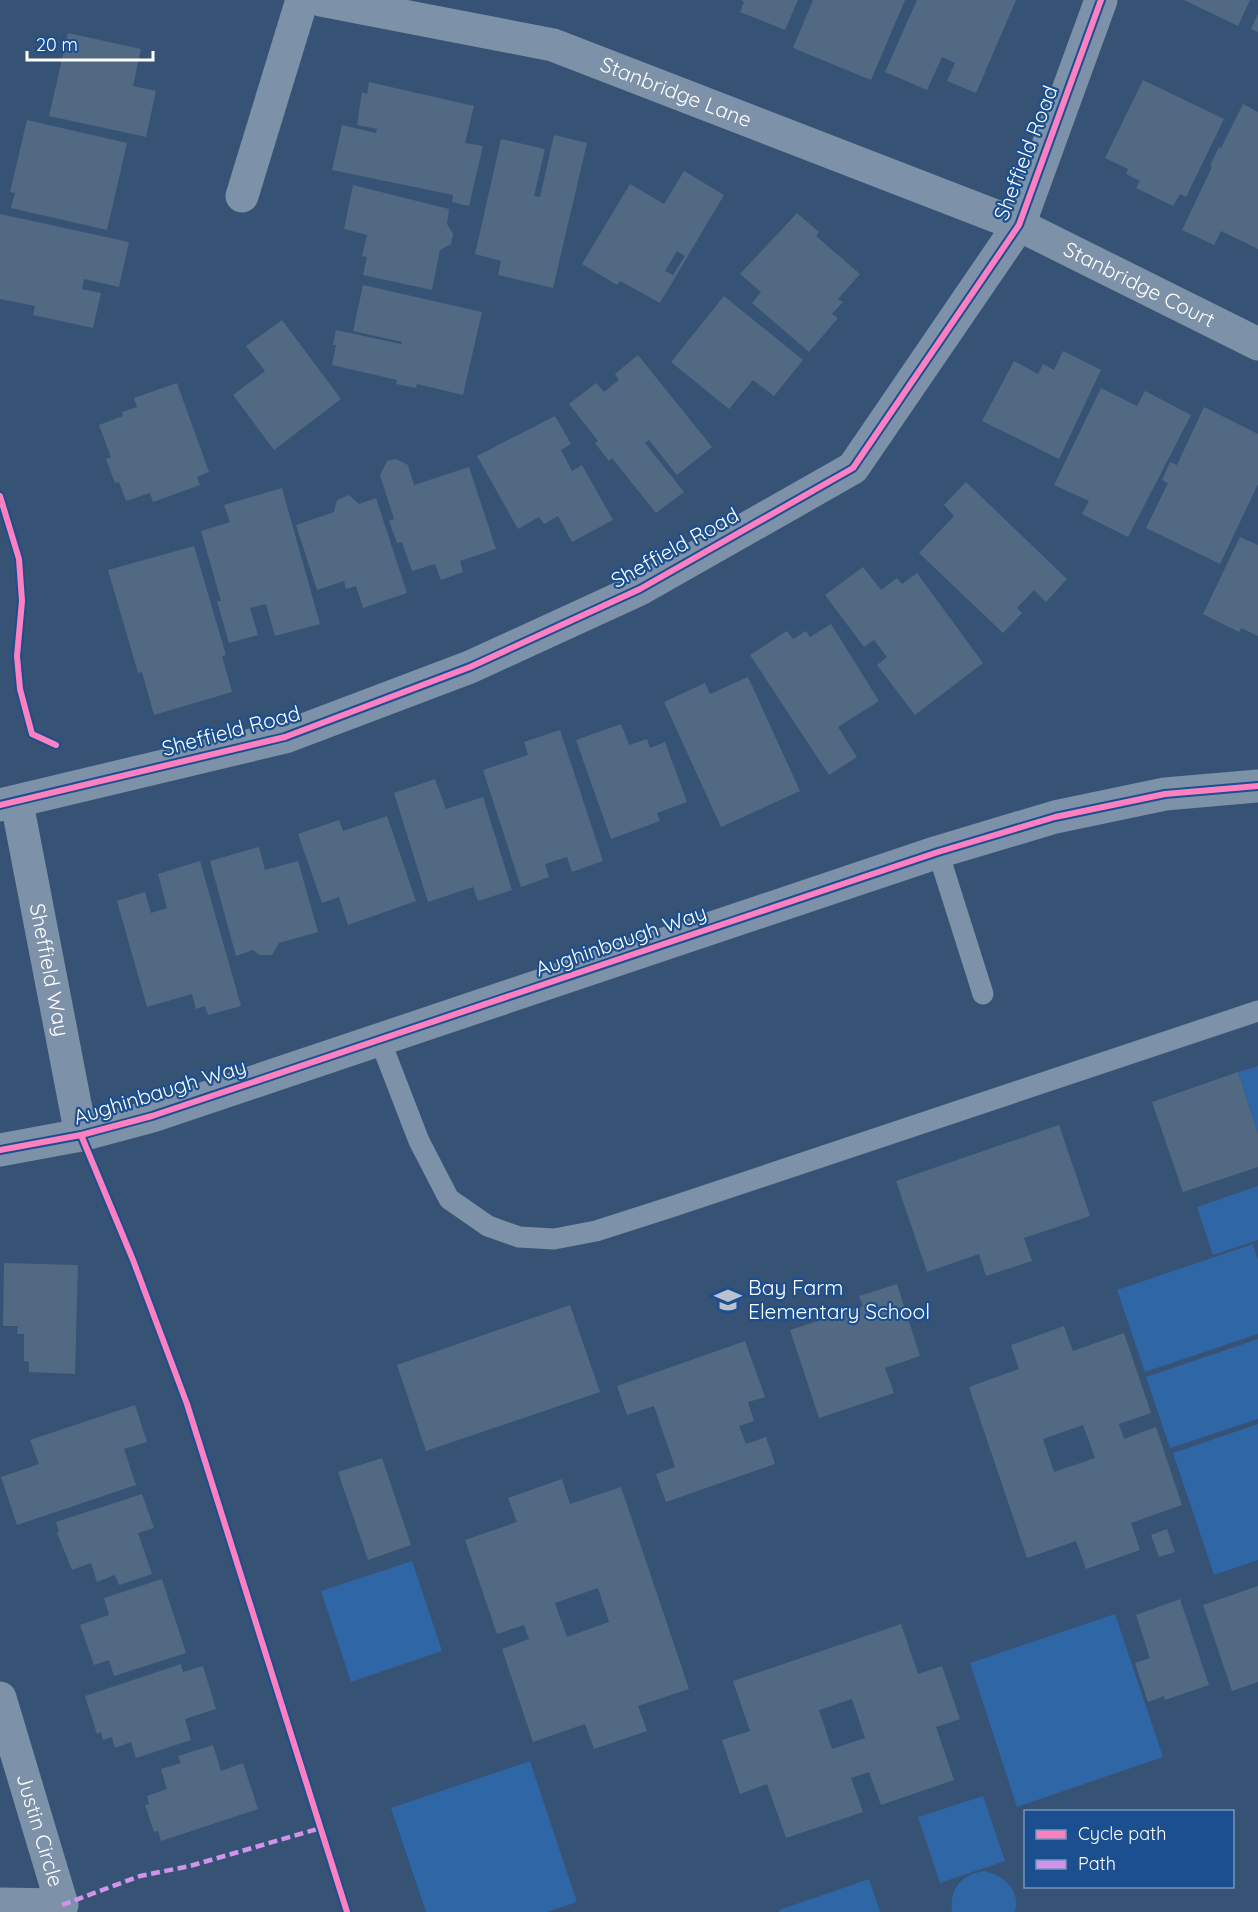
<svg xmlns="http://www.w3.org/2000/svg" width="1258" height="1912" font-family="Quicksand,sans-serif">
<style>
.green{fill:#2f66a5}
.building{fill:#526984;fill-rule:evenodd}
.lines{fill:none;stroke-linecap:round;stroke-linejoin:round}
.service{stroke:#7d92a8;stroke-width:21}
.minor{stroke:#7d92a8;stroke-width:33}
.tertiary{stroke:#7d92a8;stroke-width:33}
.quiet{stroke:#d193ec;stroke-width:4.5;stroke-dasharray:9 4.5;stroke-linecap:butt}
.cycleway-casing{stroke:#1b4f8f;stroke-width:10}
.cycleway{stroke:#ff80c0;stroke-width:6}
.labels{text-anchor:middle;stroke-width:4.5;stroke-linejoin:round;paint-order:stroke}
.street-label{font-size:21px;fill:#fff;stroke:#1b4f8f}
.poi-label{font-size:21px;fill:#fff;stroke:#1b4f8f;text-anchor:start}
</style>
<rect width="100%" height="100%" fill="#365274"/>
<g class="green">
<polygon points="1258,1066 1258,1134 1238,1072"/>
<polygon points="1258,1186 1258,1240 1213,1255 1197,1207"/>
<polygon points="1253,1244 1258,1260 1258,1334 1145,1372 1117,1290"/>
<polygon points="1258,1339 1258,1419 1170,1448 1146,1377"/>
<polygon points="1258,1424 1258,1560 1214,1575 1173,1453"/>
<polygon points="412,1561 442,1651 351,1682 321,1591"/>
<polygon points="1115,1614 1163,1757 1017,1807 970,1663"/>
<polygon points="530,1761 577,1902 547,1912 426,1912 391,1808"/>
<polygon points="983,1796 1005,1861 940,1883 918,1817"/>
<path d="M985,1871C1004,1876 1021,1890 1015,1912H952C949,1888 962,1874 985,1871Z"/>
<polygon points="869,1879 880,1912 779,1912 779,1910"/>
</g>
<g class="building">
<polygon points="741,0 798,0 785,30 740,12 744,2"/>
<polygon points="813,0 905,0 871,80 793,48"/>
<polygon points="917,0 1016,0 976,93 947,81 955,63 942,57 927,90 885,72"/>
<polygon points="1184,0 1250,0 1238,26"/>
<polygon points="1258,14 1258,32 1251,29"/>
<polygon points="68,33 141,49 133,86 156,91 146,137 49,116"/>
<polygon points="1143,80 1224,119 1186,197 1180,194 1173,206 1136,188 1140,181 1126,174 1128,169 1105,158"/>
<polygon points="369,82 474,106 465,143 483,146 469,206 452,202 453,195 332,170 342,125 376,133 377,129 357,125 362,92 367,94"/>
<polygon points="1243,104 1258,112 1258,249 1221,231 1214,245 1182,230 1212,167 1210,166 1219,147 1221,148"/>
<polygon points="27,120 127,143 107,230 11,208 15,193 10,192"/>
<polygon points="554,135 587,143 553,288 498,275 501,261 475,254 501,139 545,149 534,196 540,197"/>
<path d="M684,171L724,195L660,303L620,281L617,285L582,264L630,184L664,204ZM677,251L685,256L673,275L665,271Z"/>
<polygon points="353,185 449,209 447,224 453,234 451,244 440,250 432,290 363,275 367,257 362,256 367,235 344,229"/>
<polygon points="797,213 819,232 816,236 860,274 838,299 843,302 832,314 838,318 809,352 752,303 761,292 740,274"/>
<polygon points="0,214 129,242 119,287 84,279 82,289 101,293 93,328 33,315 35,306 0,299"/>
<polygon points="363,285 482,312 463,395 417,384 416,388 396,384 397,380 332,365 336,345 333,345 336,330 401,344 402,342 353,331"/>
<polygon points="724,296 803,360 774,396 753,380 729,409 671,362"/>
<polygon points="282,320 341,399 274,450 233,395 265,371 246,346"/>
<polygon points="1063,351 1101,370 1059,459 982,421 1014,361 1038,374 1043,364 1054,370"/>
<polygon points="638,355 712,447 677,475 649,440 645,443 684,492 656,513 612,458 609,461 595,443 598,441 569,404 596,383 604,392 619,380 615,374"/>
<polygon points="177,383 209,472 197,477 200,485 153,502 150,493 126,501 119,482 115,483 106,459 111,457 99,425 123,416 122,412 137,407 134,398"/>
<polygon points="1101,388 1137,406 1145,391 1191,415 1128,537 1082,514 1089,501 1054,485"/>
<polygon points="1204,407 1258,434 1258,484 1220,564 1146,528 1168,483 1162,480 1170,462 1177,465"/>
<polygon points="555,416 571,444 561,450 572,471 582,465 613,520 572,542 558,516 544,524 539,517 518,529 477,456"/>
<polygon points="396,459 408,465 414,485 469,467 496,549 460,561 463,572 441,580 435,564 412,571 402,542 397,543 389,521 394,519 380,475 387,461"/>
<polygon points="966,482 1067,579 1046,602 1034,590 1017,608 1022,613 1003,633 919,553 954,516 944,505"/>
<polygon points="282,488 320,624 275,636 266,604 250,608 258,635 229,643 217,601 221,601 201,531 230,522 224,505"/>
<polygon points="349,495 359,504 376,498 407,593 363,608 356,586 346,589 344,581 317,590 296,525 334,512 337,500"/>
<polygon points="1240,537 1258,545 1258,636 1241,628 1239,632 1203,614"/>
<polygon points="194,546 226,655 222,656 232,692 154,715 142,672 138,673 108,570"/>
<polygon points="863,567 881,590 897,578 902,584 917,573 983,663 915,715 877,665 887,657 874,640 864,647 825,595"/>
<polygon points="831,624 879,701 838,727 857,757 829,775 750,655 787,631 793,639 806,631 810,637"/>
<polygon points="748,677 800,791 721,827 664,702 705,683 710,694"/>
<polygon points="621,724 629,745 647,739 650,748 665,742 687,802 657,813 660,821 611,839 576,740"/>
<polygon points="560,730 603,861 572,872 567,857 545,864 549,877 521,887 483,770 528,755 524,742"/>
<polygon points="435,779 446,809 483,797 512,890 478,901 473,887 428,902 394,793"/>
<polygon points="387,816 416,901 348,925 339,897 322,903 298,834 339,820 343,831"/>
<polygon points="259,847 265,870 298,861 318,932 279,943 272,955 259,955 253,950 236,956 210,861"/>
<polygon points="200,861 241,1006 208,1015 205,1006 196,1009 192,994 147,1007 117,901 145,892 151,913 167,908 158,874"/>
<polygon points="1238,1072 1258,1134 1258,1167 1183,1192 1152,1102"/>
<polygon points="1059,1125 1090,1216 1024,1238 1032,1261 986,1276 979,1254 927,1272 896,1181"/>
<polygon points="4,1263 78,1265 75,1374 29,1372 29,1362 24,1361 24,1334 17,1334 18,1326 3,1326"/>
<polygon points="897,1284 920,1356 885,1368 894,1393 819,1418 790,1330 863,1306 859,1296"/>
<polygon points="570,1305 600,1392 426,1451 397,1365"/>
<path d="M1064,1326L1073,1351L1124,1333L1151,1413L1119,1424L1124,1439L1156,1427L1182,1505L1131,1523L1140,1550L1086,1569L1076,1541L1027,1558L969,1387L1019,1369L1011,1345ZM1083,1425L1095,1458L1054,1472L1043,1439Z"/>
<polygon points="745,1341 765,1397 748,1402 754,1421 739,1426 746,1444 766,1437 775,1464 666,1502 656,1474 675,1467 654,1406 627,1415 617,1386"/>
<polygon points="135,1405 147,1442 124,1449 136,1485 17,1525 1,1477 39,1464 30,1440"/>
<polygon points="382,1458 411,1545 368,1560 338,1472"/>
<path d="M562,1479L570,1504L621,1487L689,1689L638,1706L647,1731L594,1749L585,1724L533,1742L502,1649L529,1639L524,1625L497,1634L465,1540L517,1522L508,1498ZM598,1588L609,1622L567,1637L555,1603Z"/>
<polygon points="142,1494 154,1528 138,1533 152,1574 119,1585 115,1575 97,1582 91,1563 72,1570 57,1533 59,1532 56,1522"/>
<polygon points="1167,1529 1175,1552 1159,1557 1151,1535"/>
<polygon points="162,1579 186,1653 114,1676 109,1660 94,1665 80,1625 109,1615 104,1598"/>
<polygon points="1258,1586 1258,1682 1232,1691 1203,1605"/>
<polygon points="1180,1599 1209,1685 1165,1700 1164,1696 1148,1702 1135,1663 1150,1658 1136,1615"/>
<path d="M901,1624L918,1674L942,1666L960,1719L936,1727L954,1780L881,1805L869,1772L851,1778L863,1812L786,1838L767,1784L740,1794L722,1740L750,1731L733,1681ZM852,1699L865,1738L832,1749L819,1710Z"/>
<polygon points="181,1664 183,1672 203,1666 216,1709 185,1719 191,1740 136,1758 131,1742 115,1748 112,1737 103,1740 101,1732 97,1734 85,1696"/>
<polygon points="213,1745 221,1771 243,1763 258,1809 161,1841 158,1831 154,1832 145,1805 149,1804 147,1796 167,1789 161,1769 181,1763 178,1756"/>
</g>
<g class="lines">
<g class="service">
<polyline points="938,852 983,994"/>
<polyline points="380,1040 419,1141 449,1199 488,1226 519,1237 554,1239 596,1231 671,1207 1258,1011"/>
</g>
<g class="minor">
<path id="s1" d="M321,0L553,45L1019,225L1258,344"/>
<polyline points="242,196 302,0"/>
<path id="s2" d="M17,803L81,1135"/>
<polyline points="0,805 285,737 470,667 640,589 853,468 1019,225 1101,0"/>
<path id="s3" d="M0,1698L62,1905L0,1904"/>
</g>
<polyline class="tertiary" points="0,1150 81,1135 152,1116 938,852 1055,817 1165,794 1258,786"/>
<polyline class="quiet" points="62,1905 140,1876 190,1866 321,1828"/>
<defs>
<g id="cycleway">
<polyline points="0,496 19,559 22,601 17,656 20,689 32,734 56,745"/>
<polyline points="0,805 285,737 470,667 640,589 853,468 1019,225 1101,0"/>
<polyline points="81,1135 133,1260 187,1404 347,1912"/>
<polyline points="0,1150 81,1135 152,1116 938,852 1055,817 1165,794 1258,786"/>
</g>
</defs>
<use href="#cycleway" class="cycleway-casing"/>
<use href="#cycleway" class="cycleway"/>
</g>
<defs>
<symbol id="school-bare" viewBox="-9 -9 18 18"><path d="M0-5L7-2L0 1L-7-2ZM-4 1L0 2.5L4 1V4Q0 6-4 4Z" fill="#b9c2ce" stroke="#1b4f8f" stroke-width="2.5" paint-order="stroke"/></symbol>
</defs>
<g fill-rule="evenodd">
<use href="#school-bare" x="709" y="1281" width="38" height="38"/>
</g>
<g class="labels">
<g class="street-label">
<text dy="7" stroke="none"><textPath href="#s1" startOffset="368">Stanbridge Lane</textPath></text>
<text transform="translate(1026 153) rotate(-69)" y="7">Sheffield Road</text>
<text dy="7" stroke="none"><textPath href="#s1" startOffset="870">Stanbridge Court</textPath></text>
<text transform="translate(675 548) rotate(-29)" y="7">Sheffield Road</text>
<text transform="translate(231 731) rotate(-15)" y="7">Sheffield Road</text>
<text transform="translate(621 941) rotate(-19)" y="7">Aughinbaugh Way</text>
<text dy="7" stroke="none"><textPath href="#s2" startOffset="170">Sheffield Way</textPath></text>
<text transform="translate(160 1092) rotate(-17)" y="7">Aughinbaugh Way</text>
<text dy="7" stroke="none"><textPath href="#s3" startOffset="138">Justin Circle</textPath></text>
</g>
<g class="poi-label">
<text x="748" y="1295">Bay Farm<tspan x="748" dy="24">Elementary School</tspan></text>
</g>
</g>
<rect x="1024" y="1810" width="210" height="78" fill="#1b4f8f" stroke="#7695bc" stroke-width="1.5"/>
<rect x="1036" y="1830" width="30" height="9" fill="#ff80c0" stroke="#7695bc" stroke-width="1.5"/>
<text x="1078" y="1840" font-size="18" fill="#ffffff">Cycle path</text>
<rect x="1036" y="1860" width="30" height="9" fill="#d193ec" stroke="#7695bc" stroke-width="1.5"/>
<text x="1078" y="1870" font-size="18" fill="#ffffff">Path</text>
<path d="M27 51v9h126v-9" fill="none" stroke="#ffffff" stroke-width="3"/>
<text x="36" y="51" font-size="18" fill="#ffffff" stroke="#1b4f8f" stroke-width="4.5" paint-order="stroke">20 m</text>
</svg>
